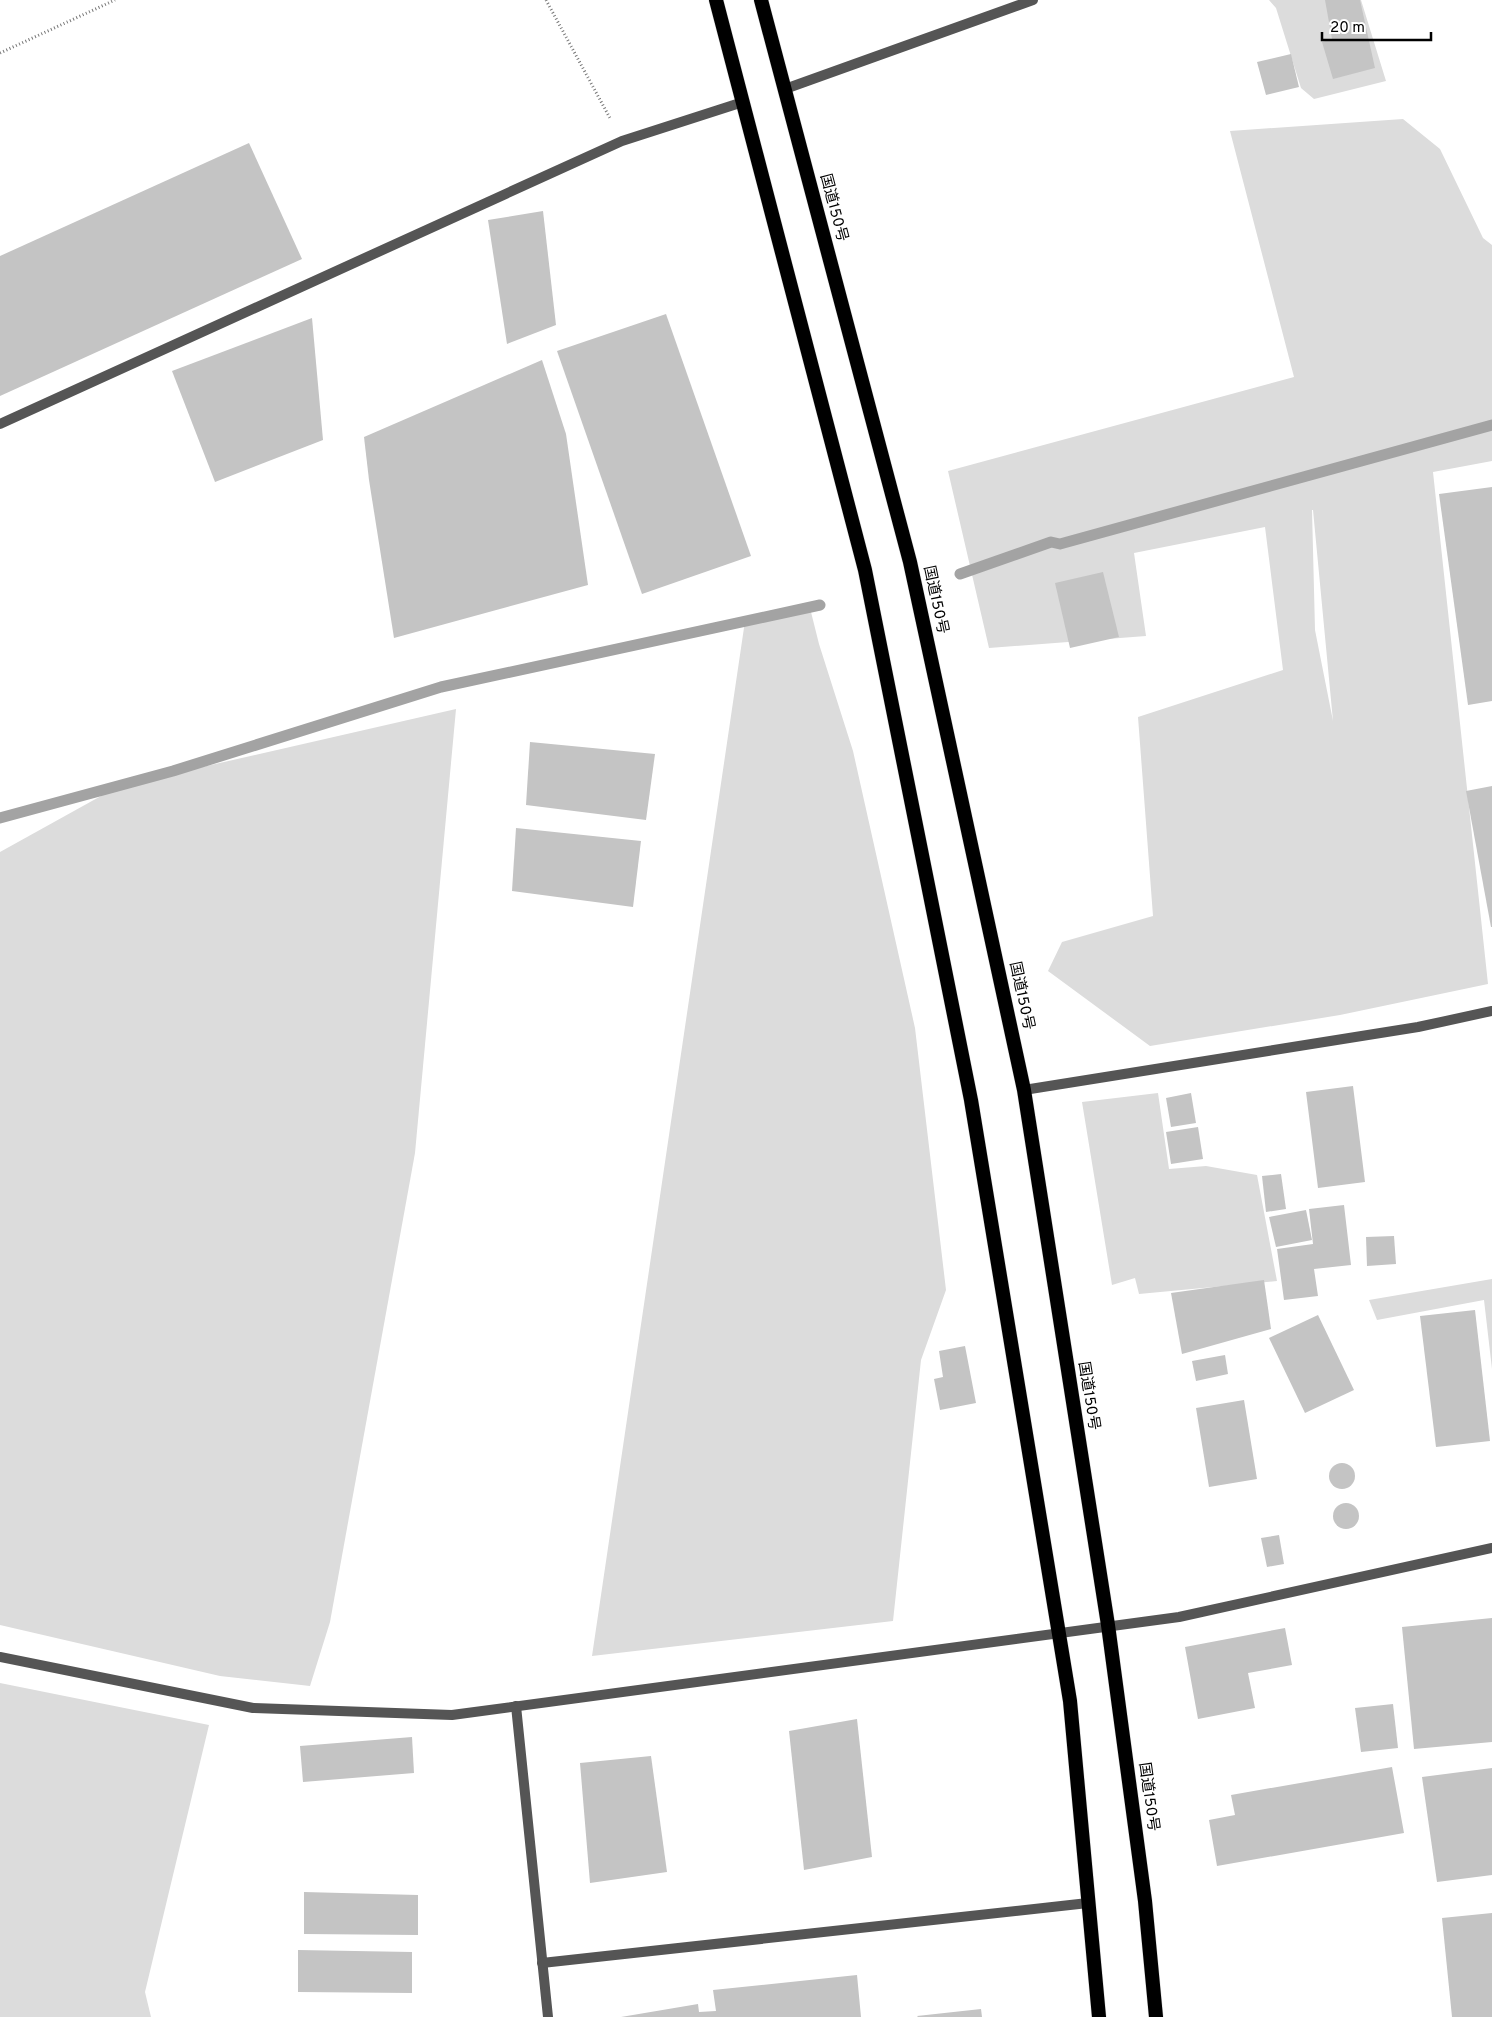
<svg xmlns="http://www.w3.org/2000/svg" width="1492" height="2017" font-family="Overpass,'Noto Sans JP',sans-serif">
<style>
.green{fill:#dcdcdc;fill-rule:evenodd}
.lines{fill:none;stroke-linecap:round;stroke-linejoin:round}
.stream{stroke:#a3a3a3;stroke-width:11}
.building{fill:#c4c4c4}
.trunk-casing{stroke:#dbdbdb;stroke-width:15}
.path{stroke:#777;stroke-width:3;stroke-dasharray:1 2.5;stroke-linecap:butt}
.service{stroke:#555;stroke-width:10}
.minor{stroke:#555;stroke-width:10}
.tertiary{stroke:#555;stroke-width:10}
.trunk{stroke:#000;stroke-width:14}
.labels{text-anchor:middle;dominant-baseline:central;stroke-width:5;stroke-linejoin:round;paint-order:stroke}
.street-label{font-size:15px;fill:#000;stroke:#fff}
</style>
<rect width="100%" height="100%" fill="#fff"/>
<g class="green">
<path d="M1269,0H1361L1386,81L1314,99L1301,88L1276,8Z"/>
<path d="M1403,119L1440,149L1483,238L1492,245V461L1433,472L1488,984L1340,1015L1150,1046L1048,971L1062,942L1153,916L1138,717L1283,670L1265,527L1134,553L1146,636L989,648L948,471L1294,377L1230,131ZM1312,510H1313L1333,721L1315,630Z"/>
<path d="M810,608L819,644L853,751L915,1028L946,1290L921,1360L893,1621L592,1656L745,621Z"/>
<path d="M456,709L415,1153L330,1622L310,1686L220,1676L0,1625V852L119,786Z"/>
<path d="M1158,1093L1169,1169L1206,1166L1257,1175L1277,1281L1139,1294L1135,1278L1112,1285L1082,1102Z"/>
<path d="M1492,1279V1369L1484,1300L1377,1320L1369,1300Z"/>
<path d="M0,1683L209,1725L145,1992L151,2017H0Z"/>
</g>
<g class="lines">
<g class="stream">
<path d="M960,574L1051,542L1060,544L1492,425"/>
<path d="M0,818L173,771L441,687L820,605"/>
</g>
</g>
<g class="building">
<path d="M1325,0H1360L1375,68L1333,79L1322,42L1332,39Z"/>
<path d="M1291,54L1299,87L1266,95L1257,62Z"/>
<path d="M249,143L302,259L0,396V256Z"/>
<path d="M543,211L556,325L507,344L488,220Z"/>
<path d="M666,314L751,556L642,594L557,351Z"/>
<path d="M312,318L323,440L215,482L172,371Z"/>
<path d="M542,360L566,434L588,585L394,638L369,480L364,437Z"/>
<path d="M1492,487V701L1468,705L1439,494Z"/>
<path d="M1103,572L1119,637L1070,648L1055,583Z"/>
<path d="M530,742L655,754L646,820L526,805Z"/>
<path d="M1492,786V927H1491L1466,791Z"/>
<path d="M516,828L641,841L633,907L512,891Z"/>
<path d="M1353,1086L1365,1182L1318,1188L1306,1092Z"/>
<path d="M1191,1093L1196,1123L1171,1127L1166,1098Z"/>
<path d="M1198,1127L1203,1159L1171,1164L1166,1132Z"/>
<path d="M1281,1174L1286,1209L1266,1212L1262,1176Z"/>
<path d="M1344,1205L1351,1265L1314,1269L1318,1296L1284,1300L1277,1249L1313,1244L1309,1209Z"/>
<path d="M1306,1210L1312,1240L1276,1247L1269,1217Z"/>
<path d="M1394,1236L1396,1264L1367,1266L1366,1237Z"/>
<path d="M1264,1280L1271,1329L1182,1354L1171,1293Z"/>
<path d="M1475,1310L1490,1441L1436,1447L1420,1316Z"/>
<path d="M1318,1315L1354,1390L1305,1413L1269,1338Z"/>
<path d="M965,1346L976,1403L940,1410L934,1379L943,1377L939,1351Z"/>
<path d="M1225,1355L1228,1374L1196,1381L1192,1361Z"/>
<path d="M1244,1400L1257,1479L1209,1487L1196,1408Z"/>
<circle cx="1342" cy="1476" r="13"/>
<circle cx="1346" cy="1516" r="13"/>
<path d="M1279,1535L1284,1564L1267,1567L1261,1538Z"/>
<path d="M1492,1618V1742L1414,1749L1402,1627Z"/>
<path d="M1285,1628L1292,1665L1248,1673L1255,1708L1198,1719L1185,1647Z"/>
<path d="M1393,1704L1398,1748L1361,1752L1355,1708Z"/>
<path d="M857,1719L872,1857L804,1870L789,1731Z"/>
<path d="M412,1737L414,1773L303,1782L300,1746Z"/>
<path d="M651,1756L667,1872L590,1883L580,1763Z"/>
<path d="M1392,1767L1404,1833L1217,1866L1209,1820L1235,1815L1231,1795Z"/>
<path d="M1492,1768V1875L1437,1882L1422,1777Z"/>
<path d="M304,1892L418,1895V1935L304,1934Z"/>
<path d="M1492,1913V2017H1452L1442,1918Z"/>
<path d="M298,1950L412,1952V1993L298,1992Z"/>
<path d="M857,1975L861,2017H621L698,2004L699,2012L716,2011L713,1990Z"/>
<path d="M981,2009L982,2017H918L917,2016Z"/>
</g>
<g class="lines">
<defs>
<g id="trunk">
<path d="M716,0L865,570L971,1100L1070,1701L1099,2017"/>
<path d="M761,0L910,562L1024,1090L1108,1625L1145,1901L1156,2017"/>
</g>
</defs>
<use href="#trunk" class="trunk-casing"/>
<g class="path">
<path d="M546,0L611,120"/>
<path d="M0,53L115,0"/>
</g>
<g class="service">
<path d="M516,1706L548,2017"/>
<path d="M542,1963L1088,1903"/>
</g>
<g class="minor">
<path d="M785,89L1033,0"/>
<path d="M0,424L622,141L743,102"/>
<path d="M1024,1090L1418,1027L1492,1011"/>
</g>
<path class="tertiary" d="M0,1657L253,1708L452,1715L1179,1617L1492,1548"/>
<use href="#trunk" class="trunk"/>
</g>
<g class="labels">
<g class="street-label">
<text transform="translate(833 208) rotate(75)">国道150号</text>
<text transform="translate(935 600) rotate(78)">国道150号</text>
<text transform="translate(1021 996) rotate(78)">国道150号</text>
<text transform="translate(1088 1396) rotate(81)">国道150号</text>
<text transform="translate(1148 1797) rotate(82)">国道150号</text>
</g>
</g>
<path d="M1322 32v8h109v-8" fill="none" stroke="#000000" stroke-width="2.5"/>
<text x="1330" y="32" font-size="15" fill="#000000" stroke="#ffffff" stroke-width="4" paint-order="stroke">20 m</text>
</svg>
